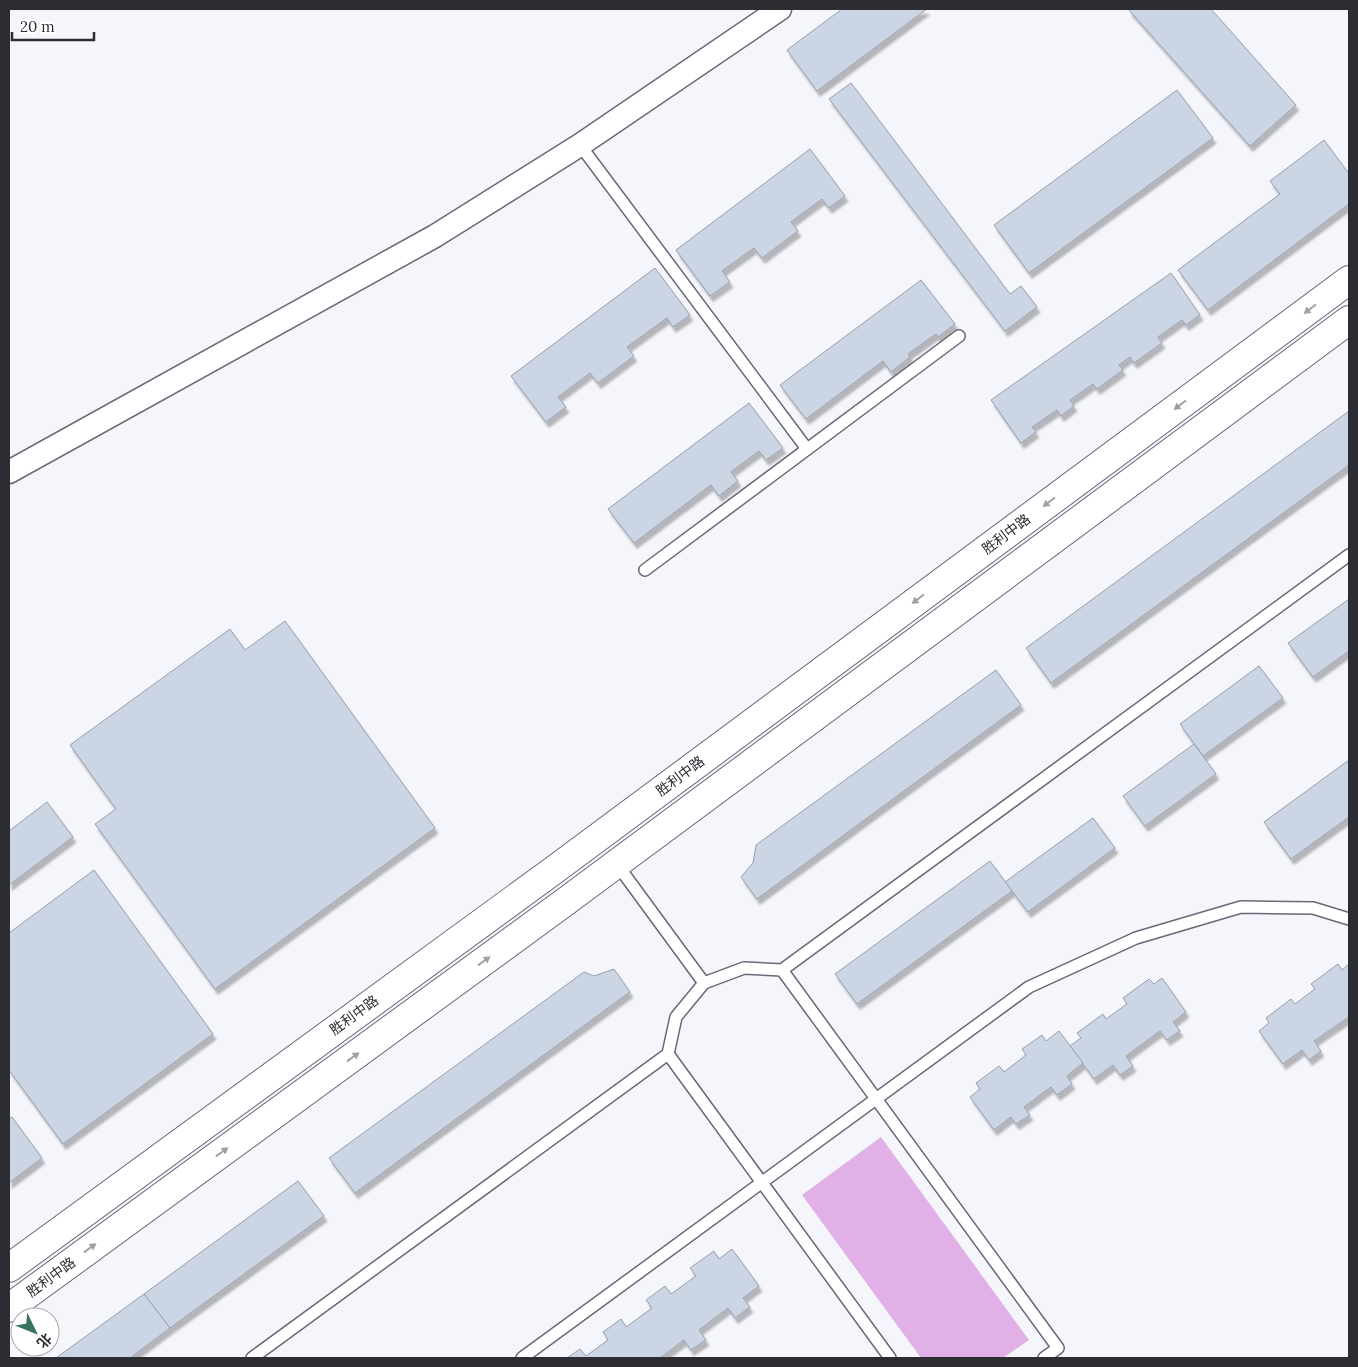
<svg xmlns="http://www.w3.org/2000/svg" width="1358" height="1367" font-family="Lora,'Noto Sans SC',serif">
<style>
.green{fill:#e1b0e6}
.building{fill:#cbd5e3;stroke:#969fac;filter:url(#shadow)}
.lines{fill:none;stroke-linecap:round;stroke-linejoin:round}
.lane-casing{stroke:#676977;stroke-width:14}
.street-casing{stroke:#676977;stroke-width:25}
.secondary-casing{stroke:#676977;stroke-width:30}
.lane{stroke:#fff;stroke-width:11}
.street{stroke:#fff;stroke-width:22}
.secondary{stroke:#fff;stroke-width:28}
.oneway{fill:#a0a0a3}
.labels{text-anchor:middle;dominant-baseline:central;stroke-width:4;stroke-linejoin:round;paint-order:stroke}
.street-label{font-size:14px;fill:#2c2d33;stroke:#fff}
</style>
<defs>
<filter id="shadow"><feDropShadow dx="3" dy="5.5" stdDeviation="1" flood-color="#0004"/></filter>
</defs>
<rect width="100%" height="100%" fill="#f5f6fc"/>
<path class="green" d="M881,1137L1029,1340L1003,1358H921L802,1195Z"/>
<g class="building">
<path d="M842,9H927L817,91L787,50Z"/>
<path d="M1128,9H1211L1296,105L1250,146Z"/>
<path d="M851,83L1010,294L1021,286L1037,307L1005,331L829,99Z"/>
<path d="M1177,90L1213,138L1029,273L994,225Z"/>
<path d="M1324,140L1349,174V204L1208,310L1178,270L1280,194L1270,181Z"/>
<path d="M810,149L845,196L829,208L822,199L791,222L798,231L762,258L754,248L722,271L730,282L710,296L676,250Z"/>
<path d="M655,268L690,315L673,327L667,318L627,347L634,356L598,383L590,373L558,397L566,407L546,422L511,376Z"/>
<path d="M1171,273L1200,315L1186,325L1182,320L1158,337L1162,343L1134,363L1130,357L1119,365L1123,370L1097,389L1093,384L1070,400L1074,406L1061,416L1057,410L1032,427L1036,432L1021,443L991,400Z"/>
<path d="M921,280L955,324L938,337L936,334L908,354L910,357L891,372L883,361L806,419L780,385Z"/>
<path d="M749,403L783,448L766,460L759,451L731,472L738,481L719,496L711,485L634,543L608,509Z"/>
<path d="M1349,411V465L1051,683L1026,648Z"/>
<path d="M1349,599V651L1313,677L1288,643Z"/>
<path d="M285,621L435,828L215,989L95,824L116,809L70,745L230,629L245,650Z"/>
<path d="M1259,666L1283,698L1203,756L1180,724Z"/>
<path d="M996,670L1021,705L757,899L741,877L753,863L756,845Z"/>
<path d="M1194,744L1216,774L1145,826L1123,796Z"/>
<path d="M1349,760V817L1291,859L1264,822Z"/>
<path d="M47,802L73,837L9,885V831Z"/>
<path d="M1093,818L1115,848L1028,912L1005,882Z"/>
<path d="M990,861L1012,891L857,1004L835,974Z"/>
<path d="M94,870L213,1034L63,1144L9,1070V933Z"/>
<path d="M1338,964L1342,970L1349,964V1017L1314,1041L1321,1051L1309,1060L1302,1050L1283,1064L1259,1031L1269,1023L1266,1018L1291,999L1295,1004L1315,989L1311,984Z"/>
<path d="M614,969L630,992L355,1193L329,1158L584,972L594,976Z"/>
<path d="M1162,978L1186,1012L1173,1022L1180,1031L1167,1040L1160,1031L1126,1056L1133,1066L1120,1075L1113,1065L1094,1079L1070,1046L1081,1038L1077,1033L1103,1014L1106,1019L1127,1004L1123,998L1149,979L1154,984Z"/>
<path d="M1059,1031L1083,1063L1067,1076L1072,1084L1057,1095L1051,1087L1024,1107L1030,1115L1016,1124L1011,1117L994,1130L970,1097L980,1089L976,1083L999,1066L1004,1072L1026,1055L1022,1049L1042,1035L1046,1041Z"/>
<path d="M12,1117L42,1158L9,1183V1119Z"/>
<path d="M298,1181L324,1216L170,1328L144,1294Z"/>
<path d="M732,1249L759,1286L743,1298L750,1307L735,1318L728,1308L699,1330L706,1340L691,1350L684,1340L660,1358H567L580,1349L586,1356L608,1340L603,1332L621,1319L626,1327L652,1308L646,1300L665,1286L671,1294L696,1276L690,1268L714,1251L719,1259Z"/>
<path d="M144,1294L170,1328L130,1358H56Z"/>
</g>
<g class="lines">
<defs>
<g id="lane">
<path d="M580,145L807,449"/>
<path d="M645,570L959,336"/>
<path d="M616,863L704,983"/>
<path d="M782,970L1058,1348L1044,1358"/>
<path d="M668,1054L890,1358"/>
<path d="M252,1358L668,1054L676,1017L704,983L744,968L782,970L1349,555"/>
<path d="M522,1358L1029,987L1136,938L1241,907L1313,908L1349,919"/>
</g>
<path id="street" d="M9,472L435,236L580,145L780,9"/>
<g id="secondary">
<path d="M9,1268L550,873L1349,280"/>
<path d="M9,1308L569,899L1349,320"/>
</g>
</defs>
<use href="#lane" class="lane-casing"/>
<use href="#street" class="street-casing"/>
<use href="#secondary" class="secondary-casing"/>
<use href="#lane" class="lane"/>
<use href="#street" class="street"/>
<use href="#secondary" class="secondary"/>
</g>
<defs><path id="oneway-solid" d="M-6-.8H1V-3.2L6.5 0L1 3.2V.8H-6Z" transform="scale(1.25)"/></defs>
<g class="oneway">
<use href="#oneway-solid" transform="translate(1310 309) rotate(143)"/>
<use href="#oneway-solid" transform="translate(1180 405) rotate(143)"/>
<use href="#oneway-solid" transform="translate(1049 502) rotate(143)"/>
<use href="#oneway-solid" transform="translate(918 599) rotate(143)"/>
<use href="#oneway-solid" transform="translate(484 961) rotate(-36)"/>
<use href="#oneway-solid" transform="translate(353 1057) rotate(-36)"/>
<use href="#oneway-solid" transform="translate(222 1152) rotate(-36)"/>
<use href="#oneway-solid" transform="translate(90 1248) rotate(-36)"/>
</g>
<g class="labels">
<g class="street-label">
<text transform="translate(1006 534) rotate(-37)">胜利中路</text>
<text transform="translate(680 776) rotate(-37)">胜利中路</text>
<text transform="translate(354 1015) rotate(-36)">胜利中路</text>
<text transform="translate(51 1277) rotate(-36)">胜利中路</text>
</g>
</g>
<rect width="1358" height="1367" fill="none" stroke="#2c2d33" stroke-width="20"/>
<g transform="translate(35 1332) rotate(133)"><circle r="24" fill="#ffffff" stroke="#ababad"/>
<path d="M0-4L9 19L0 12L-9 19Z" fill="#37735e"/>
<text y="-8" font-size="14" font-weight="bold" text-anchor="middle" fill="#2c2d33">北</text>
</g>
<path d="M12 32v8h82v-8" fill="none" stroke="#2c2d33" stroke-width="2.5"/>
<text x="20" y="32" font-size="15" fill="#2c2d33" stroke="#ffffff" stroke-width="4" paint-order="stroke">20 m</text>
</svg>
